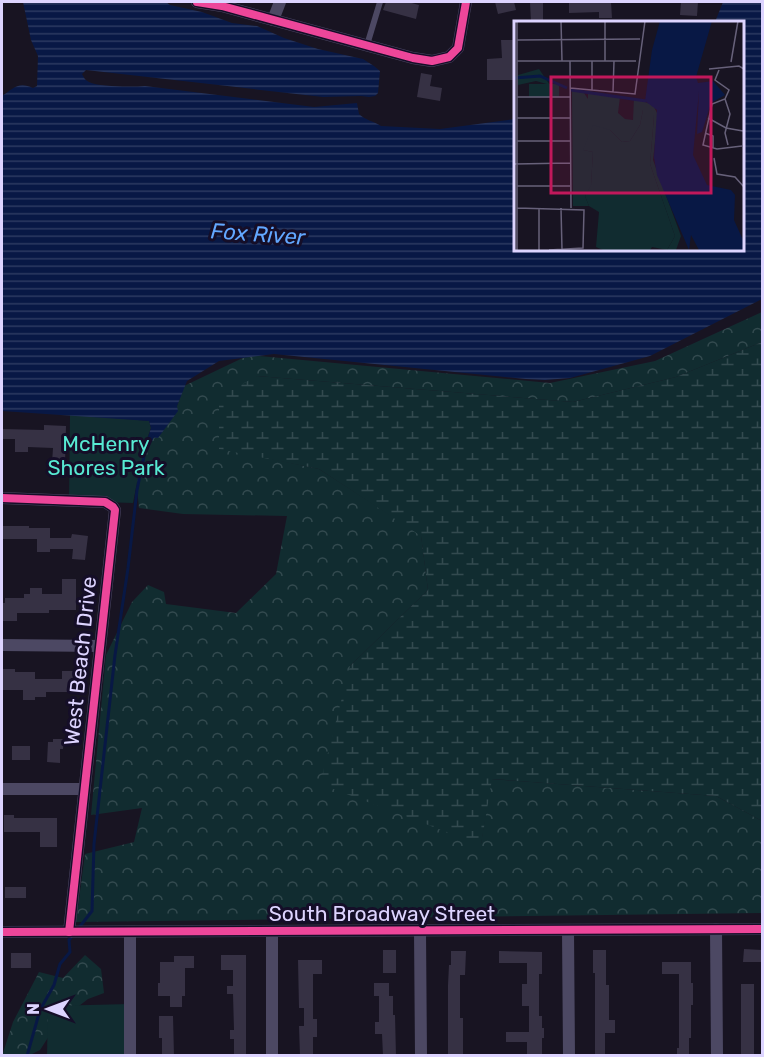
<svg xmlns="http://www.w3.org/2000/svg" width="764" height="1057" font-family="Rubik,sans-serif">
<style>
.forest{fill:url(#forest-crowns)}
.wetland{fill:url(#wetland-marsh)}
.green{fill:#112c30}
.water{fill:url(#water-rules)}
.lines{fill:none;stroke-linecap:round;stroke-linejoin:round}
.stream{stroke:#081845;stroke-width:3}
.building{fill:#363144}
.lane{stroke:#4c4863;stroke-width:6}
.street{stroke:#4c4863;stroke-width:12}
.cycleway-casing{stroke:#150e28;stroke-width:11}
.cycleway{stroke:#ed469a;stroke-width:8}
.labels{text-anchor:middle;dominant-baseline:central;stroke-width:6;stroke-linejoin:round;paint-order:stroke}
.park-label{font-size:21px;fill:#57e9d2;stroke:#150e28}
.street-label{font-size:21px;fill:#ddd4ff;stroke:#150e28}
.water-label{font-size:22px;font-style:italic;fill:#62a7ff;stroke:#150e28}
.inset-river{fill:none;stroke:#081845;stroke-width:3}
.inset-road{fill:none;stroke:#67617a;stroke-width:1.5}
.view{fill:#c2185b;fill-opacity:0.15;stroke:#c2185b;stroke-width:3}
.inset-edge{fill:none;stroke:#ddd4ff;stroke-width:3}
</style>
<defs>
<pattern id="forest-crowns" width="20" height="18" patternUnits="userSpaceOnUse" patternTransform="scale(1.5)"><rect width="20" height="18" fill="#112c30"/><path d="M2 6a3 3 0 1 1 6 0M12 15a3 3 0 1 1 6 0" fill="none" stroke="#334a4f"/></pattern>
<pattern id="wetland-marsh" width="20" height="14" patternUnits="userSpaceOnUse" patternTransform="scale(1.5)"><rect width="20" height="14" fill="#112c30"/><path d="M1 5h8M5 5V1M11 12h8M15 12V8" fill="none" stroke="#334a4f"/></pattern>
<pattern id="water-rules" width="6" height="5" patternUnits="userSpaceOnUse" patternTransform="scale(1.5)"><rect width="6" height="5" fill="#081845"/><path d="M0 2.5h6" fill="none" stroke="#2c3961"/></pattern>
</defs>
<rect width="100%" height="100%" fill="#181422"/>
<g class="forest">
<path d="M762,312V342L676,377L573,402L257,376L219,448L319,469L421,535L428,590L350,666L481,844L491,779L716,796L762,821V913L76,922L85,854L134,842L142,808L91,815L106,655L132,602L148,585L164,592L166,604L236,613L276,574L287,516L183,514L139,508L135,468L144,438L158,437L177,406L184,386L249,355L550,383L655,361Z"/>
<path d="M85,955L101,969L104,993L88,999L58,1022L40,1050L30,1055L2,1056L13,1022L39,972L63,978Z"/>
</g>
<path class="wetland" d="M762,342V821L716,796L492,779L481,845L320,784L350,666L428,590L421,536L319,469L219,449V397L257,376L573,402L676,377Z"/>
<g class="green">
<path d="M70,414L149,421L151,428L144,447L133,503L69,501Z"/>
<path d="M130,1004V1055L47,1056L48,1006Z"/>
</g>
<path class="water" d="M23,2H166L170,5L202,12L232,23L257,26L284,38L318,49L363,59L374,66L380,71L378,93L375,96L369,97L361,96L323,97L86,70L82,74C85,79 84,79 89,82C99,87 132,87 145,86L314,107L357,103L359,114C365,120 373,121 381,126L440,129L515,119V249H742V22H715L723,2H762V299L650,356L570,378L545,380L526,379L274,354L219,361L187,381L177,406L178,411L158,438L148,437L151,428L149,421L2,411V96C13,89 18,81 33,88L37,86L38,56L31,40Z"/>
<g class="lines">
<g class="stream">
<path d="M78,929L92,911L94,844L115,655L128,568L137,490L145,451L153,436"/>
<path d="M27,1056L40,1010L54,985L60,964L70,952L69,940L72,936"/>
</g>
</g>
<g class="building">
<path d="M386,2H408L419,5L416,19L383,10Z"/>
<path d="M495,2H514L516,10L498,14Z"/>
<path d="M530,2H543V22H531Z"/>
<path d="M569,2H611L612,18H599V12L569,13Z"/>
<path d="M681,2H698L697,16L680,15Z"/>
<path d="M501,40H515V80H487V59L502,58Z"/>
<path d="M421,73L432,75L430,86L442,88L440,101L417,97Z"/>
<path d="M44,425L66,426L65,463H52L53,448L28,447V452H15V439H2V429L44,430Z"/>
<path d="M3,526H29V528H50V538H71L72,534L88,536L85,560L72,559L73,549H50V552H37V539H3Z"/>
<path d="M62,579H76V610H49V613H17V621H2V603H5V598H24V594H30V588H42V594H62Z"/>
<path d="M2,669H15V672H35V679H62V671H73V692H46V697H35V700H23V690H2Z"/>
<path d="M53,739H64L63,749H60V763L47,762L48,742H53Z"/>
<rect x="12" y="746" width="18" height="14"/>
<path d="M4,815H14V818H57V847H40V832H4Z"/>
<rect x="5" y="887" width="21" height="11"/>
<path d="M744,949L762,950V962H743Z"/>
<rect x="383" y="950" width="13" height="23"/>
<path d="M593,950H606V985H609V1020H615V1033H605V1056H595V973H593Z"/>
<path d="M451,951H466L465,975H460V1018H463V1056H448V985L449,965H451Z"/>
<path d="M499,951L542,952V974H539V1016H542V1028H544V1038H542V1056H527V1042H506V1032H529V1006H522V984H527V963H499Z"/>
<rect x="11" y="953" width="20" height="15"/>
<path d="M221,955H246V1056H234V1039H230V1030H234L233,994H227V986H233V970H221Z"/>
<path d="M174,956H194V968H185V996H182V1007H170V996H158V983H160V962H174Z"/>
<path d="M298,960H322V974H313V1019H317V1037H313V1056H300L299,1026H304V1008H299Z"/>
<path d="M662,962H691V983H693V1005H691V1038H689V1056H677V1048H679V974H662Z"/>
<path d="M374,983H389V996H393V1015H395L396,1056H383L382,1034H375V1022H379V996H374Z"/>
<rect x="741" y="984" width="13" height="72"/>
<path d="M159,1016H173L174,1056H162V1038H159Z"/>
</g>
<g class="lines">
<path class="lane" d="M367,45L380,2"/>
<g class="street">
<path d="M197,2L222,6L413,58L432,61L449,57L458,48L466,2"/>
<path d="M273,20L280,2"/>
<path d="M2,498L105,502L113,507L115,510L69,932"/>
<path d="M2,645L100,646"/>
<path d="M2,789H84"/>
<path d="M716,929L717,1056"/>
<path d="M568,930L569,1056"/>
<path d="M420,931L421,1056"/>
<path d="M2,932L762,929"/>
<path d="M130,932V1056"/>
<path d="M272,1056V931"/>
</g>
<defs>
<g id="cycleway">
<path d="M197,2L222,6L413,58L432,61L449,57L458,48L466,2"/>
<path d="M2,498L105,502L113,507L115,510L69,932"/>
<path d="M2,932L762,929"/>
</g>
</defs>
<use href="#cycleway" class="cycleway-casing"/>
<use href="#cycleway" class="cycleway"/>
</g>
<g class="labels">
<g class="park-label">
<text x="106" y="443">McHenry<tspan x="106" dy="24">Shores Park</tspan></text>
</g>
<g class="street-label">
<text transform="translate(80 661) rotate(-84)">West Beach Drive</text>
<text x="382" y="913">South Broadway Street</text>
</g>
<g class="water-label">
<text transform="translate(258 234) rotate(4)">Fox River</text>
</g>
</g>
<g transform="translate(514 21)">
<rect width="230" height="230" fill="#181422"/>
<path d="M25,48L36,64L22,60L4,64V54ZM58,68L68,69L74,78V70L106,76L104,92L111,98L119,99L120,77L139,84L144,94L139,139L167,215L162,229H153L161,215L136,143L140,95L129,89L126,104L116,120L108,121L96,109L70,129L79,131L77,165L71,175L75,185H59Z" fill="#112c30"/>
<path d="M129,89H137L140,95L136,143L161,215L153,229L138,226L136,229H89L82,226L85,191L75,185L71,175L77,164L79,131L69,129L79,104L96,109L108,121L116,120L126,104Z" fill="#112c30"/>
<path d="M15,63H45V76H15Z" fill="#112c30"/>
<path d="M146,0H198L182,56L184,62L199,60L211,74L197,82L188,111L183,113L185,70L179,134L193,164L217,169L221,174L220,199L229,219V229H185L177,214L175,229L143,154L140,136L143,89L131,80L138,29Z" fill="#081845"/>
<path class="inset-river" d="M0,57L26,55L53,67M57,69L132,80"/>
<path class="inset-road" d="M3,0V229M47,0L48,40M91,0V40M3,19L126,18M3,40H122M56,40L57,187M78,40V69M217,41L224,0M195,48L225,45L230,48M205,49L201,59L215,69L211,78L198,83L189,124L203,128L228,125M56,67L121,73L131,0M99,71L100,40M3,76H56M211,78L216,93L211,112L214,124M3,97H56M194,97L212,107L229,110M191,112L199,115V127M3,120H56M200,137L203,153L221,156L230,166M1,143L56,142M3,165H56M3,187L70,189L69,227L35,229M47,187L48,229M25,229V188"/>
<path class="view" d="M37,56H197V172H37Z"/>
<rect width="230" height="230" class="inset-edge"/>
</g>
<rect width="764" height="1057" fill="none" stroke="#ddd4ff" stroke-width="6"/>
<g transform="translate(48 1009) rotate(270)" stroke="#150e28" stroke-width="4.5" paint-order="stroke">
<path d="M0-4.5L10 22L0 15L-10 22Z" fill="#ddd4ff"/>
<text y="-9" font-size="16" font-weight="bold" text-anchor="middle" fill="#ddd4ff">N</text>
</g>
</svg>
